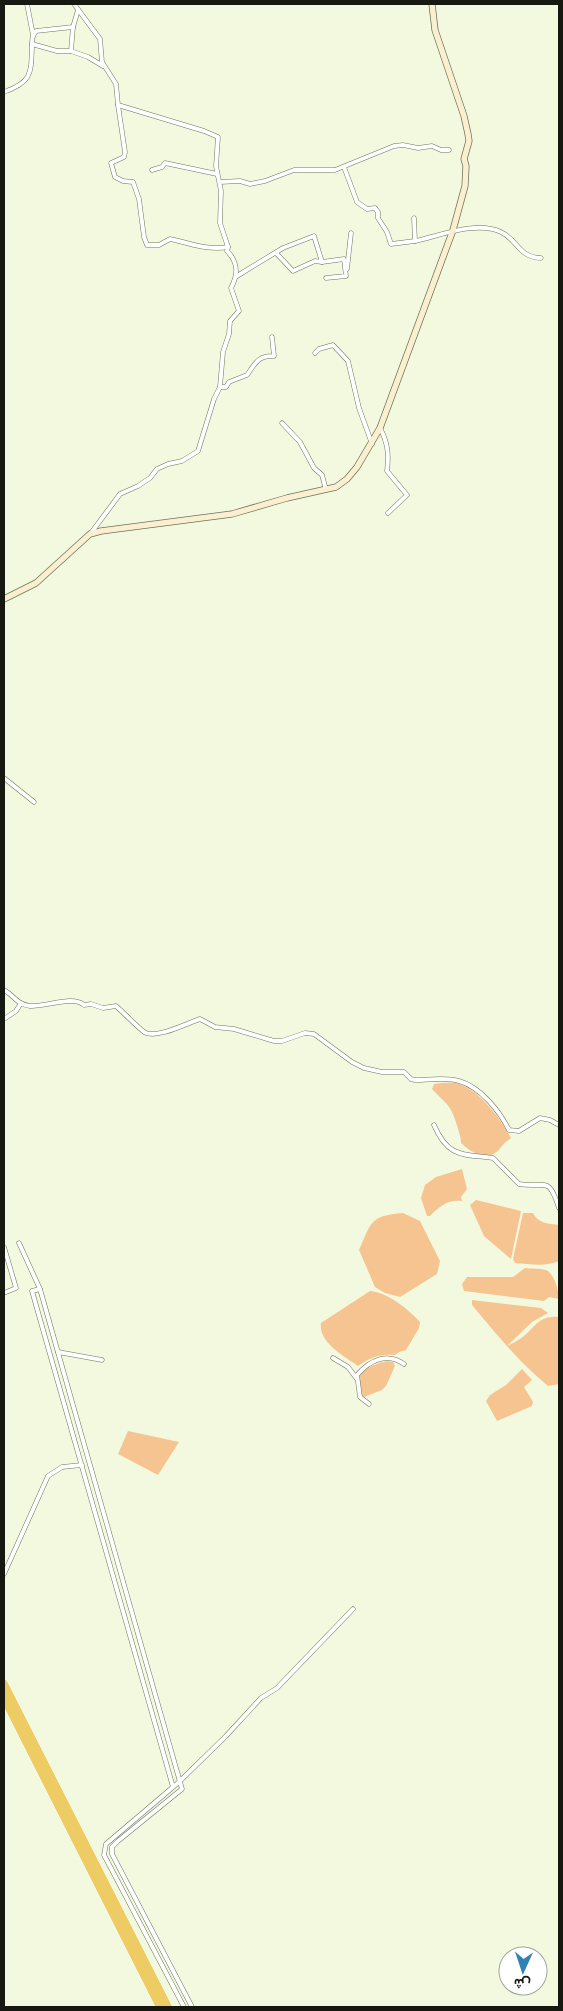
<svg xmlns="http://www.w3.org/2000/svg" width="563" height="2011" font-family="'PT Sans',Vazirmatn,sans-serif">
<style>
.green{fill:#f6c490}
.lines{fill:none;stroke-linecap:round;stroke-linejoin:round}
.street-casing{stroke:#6e735c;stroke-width:5}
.secondary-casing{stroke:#6e735c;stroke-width:7}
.highway-casing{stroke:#fff;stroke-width:9}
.street{stroke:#fff;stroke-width:4}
.secondary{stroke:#faf0d0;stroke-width:5.5}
.highway{stroke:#edcc63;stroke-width:8}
</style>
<rect width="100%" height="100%" fill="#f3f9df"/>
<g class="green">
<path d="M441,1083C446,1083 451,1082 456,1083C478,1088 501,1119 511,1138C508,1141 505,1142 502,1146C490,1163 474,1155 461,1143C461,1136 459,1134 458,1128C450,1103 449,1107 432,1089L434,1084Z"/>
<path d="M462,1169L467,1189L461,1197L462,1201C447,1199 439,1207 430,1216H427L421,1198L425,1185L436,1177Z"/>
<path d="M476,1200L521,1211L511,1259L484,1236L470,1205Z"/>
<path d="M403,1213L420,1221L440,1261L437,1274L400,1297L385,1293L375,1287L359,1250C372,1222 369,1216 403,1213Z"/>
<path d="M523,1213H533C537,1223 550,1224 559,1225V1261C545,1267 530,1264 515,1263L513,1259Z"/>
<path d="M525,1268C531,1269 540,1268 546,1270C554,1273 559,1291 559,1299L549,1297L544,1301L464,1291L462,1284L467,1277H513Z"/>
<path d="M370,1291C389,1293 408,1309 420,1322L419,1328L406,1350L399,1352L395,1355C378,1354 372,1357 358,1366C344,1356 318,1342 321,1323Z"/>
<path d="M472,1300L541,1308L548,1313L532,1322L507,1346C510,1344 515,1343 518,1340C534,1331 537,1314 559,1317V1384L548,1386C519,1362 496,1334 472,1305Z"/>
<path d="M387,1361L393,1362L395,1366L386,1386L382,1390L364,1397L362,1396C361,1391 358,1384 359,1379C362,1368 378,1363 387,1361Z"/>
<path d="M522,1369L532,1380L524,1387L533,1402L532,1406L497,1421L486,1401L490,1395L506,1385Z"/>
<path d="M128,1431L179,1442L158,1475L118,1454Z"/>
</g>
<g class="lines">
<defs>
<g id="street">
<path d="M27,4L33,35"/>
<path d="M74,4L100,39L102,62L116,84L118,105L204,131L218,137L216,166L221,191L220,223L228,247L227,251C239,263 238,275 231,288L239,311L230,321L229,334L223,352L220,387L214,399L198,451L182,461L168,464L157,469L150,478L138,486L120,494L91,533"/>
<path d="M32,44L57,51H71L88,57L103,66"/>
<path d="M71,51L73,27L78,10"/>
<path d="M4,92C32,82 31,74 32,46C32,40 32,36 36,31L73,27"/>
<path d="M118,105L125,152L124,157L111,163L115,177L123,181L133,182L139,199L144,237L147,245H159L170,239C190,243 208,251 228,247"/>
<path d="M344,167L357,202L367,209L375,208L378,212V218L387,232L391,244L415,241"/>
<path d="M152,170L162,167L165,163L217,174"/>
<path d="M220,182L240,181L250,184L265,181L294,170H335L394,146L403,145L418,148L432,146L441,150H449"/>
<path d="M414,218L415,241C439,236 477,220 501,232C518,240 518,257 541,258"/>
<path d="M322,262L344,259L346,276L326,278"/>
<path d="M347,269L351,233"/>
<path d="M237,276L283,248L314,236L322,262L315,261L293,271L276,253"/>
<path d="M315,353L319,349L333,345L348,361L359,408L372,444"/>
<path d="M220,387H226L229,382L247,375C255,364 258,355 274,356L272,337"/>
<path d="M282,423L300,442L314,468L322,475L326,490"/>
<path d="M380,428C388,443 389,455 387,471L407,495L388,513"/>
<path d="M4,778L34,802"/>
<path d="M4,990C15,996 16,1004 30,1006C46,1007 73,995 84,1005L91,1004L103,1008L116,1006C122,1011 141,1031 146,1033C159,1038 187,1023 200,1019L215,1027L234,1029L274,1041H282L305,1033L314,1034L352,1062L364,1068L382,1072H404L411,1079L415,1080C430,1080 446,1077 459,1081C481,1087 500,1112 509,1130L519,1131L540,1118L550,1120L559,1125"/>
<path d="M4,1019L16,1011L21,1003"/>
<path d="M434,1125C448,1158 463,1154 493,1158L519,1184C546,1189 548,1174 559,1208"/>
<path d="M19,1243L40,1289L182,1789L118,1841L112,1847V1854L192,2007"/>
<path d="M4,1247L16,1288L4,1293"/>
<path d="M40,1289L32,1291L173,1787"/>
<path d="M58,1352L102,1360"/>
<path d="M333,1358L348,1367L357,1379"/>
<path d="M369,1404L360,1397L357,1375C370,1360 387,1352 404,1364"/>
<path d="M4,1574L48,1476L62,1467L82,1465"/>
<path d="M184,2007L104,1855L106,1844L179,1782L226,1736L261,1698L277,1688L353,1609"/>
</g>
<path id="secondary" d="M4,599L36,583L90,534L101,531L232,514L287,498L336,487L347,479L357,467L380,428L453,230L465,186L466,166L464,159L469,141L468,134L464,116L435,30L432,4"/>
<g id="highway">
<path d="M4,1684L168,2007"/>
<path d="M4,1698L160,2007"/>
</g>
</defs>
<use href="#street" class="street-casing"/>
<use href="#secondary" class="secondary-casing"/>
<use href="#highway" class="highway-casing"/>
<use href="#street" class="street"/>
<use href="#secondary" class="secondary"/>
<use href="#highway" class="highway"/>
</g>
<rect width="563" height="2011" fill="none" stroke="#171910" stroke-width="10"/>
<g transform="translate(523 1971) rotate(183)"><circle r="24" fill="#ffffff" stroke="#a2a39f"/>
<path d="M0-4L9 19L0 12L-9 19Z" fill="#3380b3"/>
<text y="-8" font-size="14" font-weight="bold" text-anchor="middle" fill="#171910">ش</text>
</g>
</svg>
